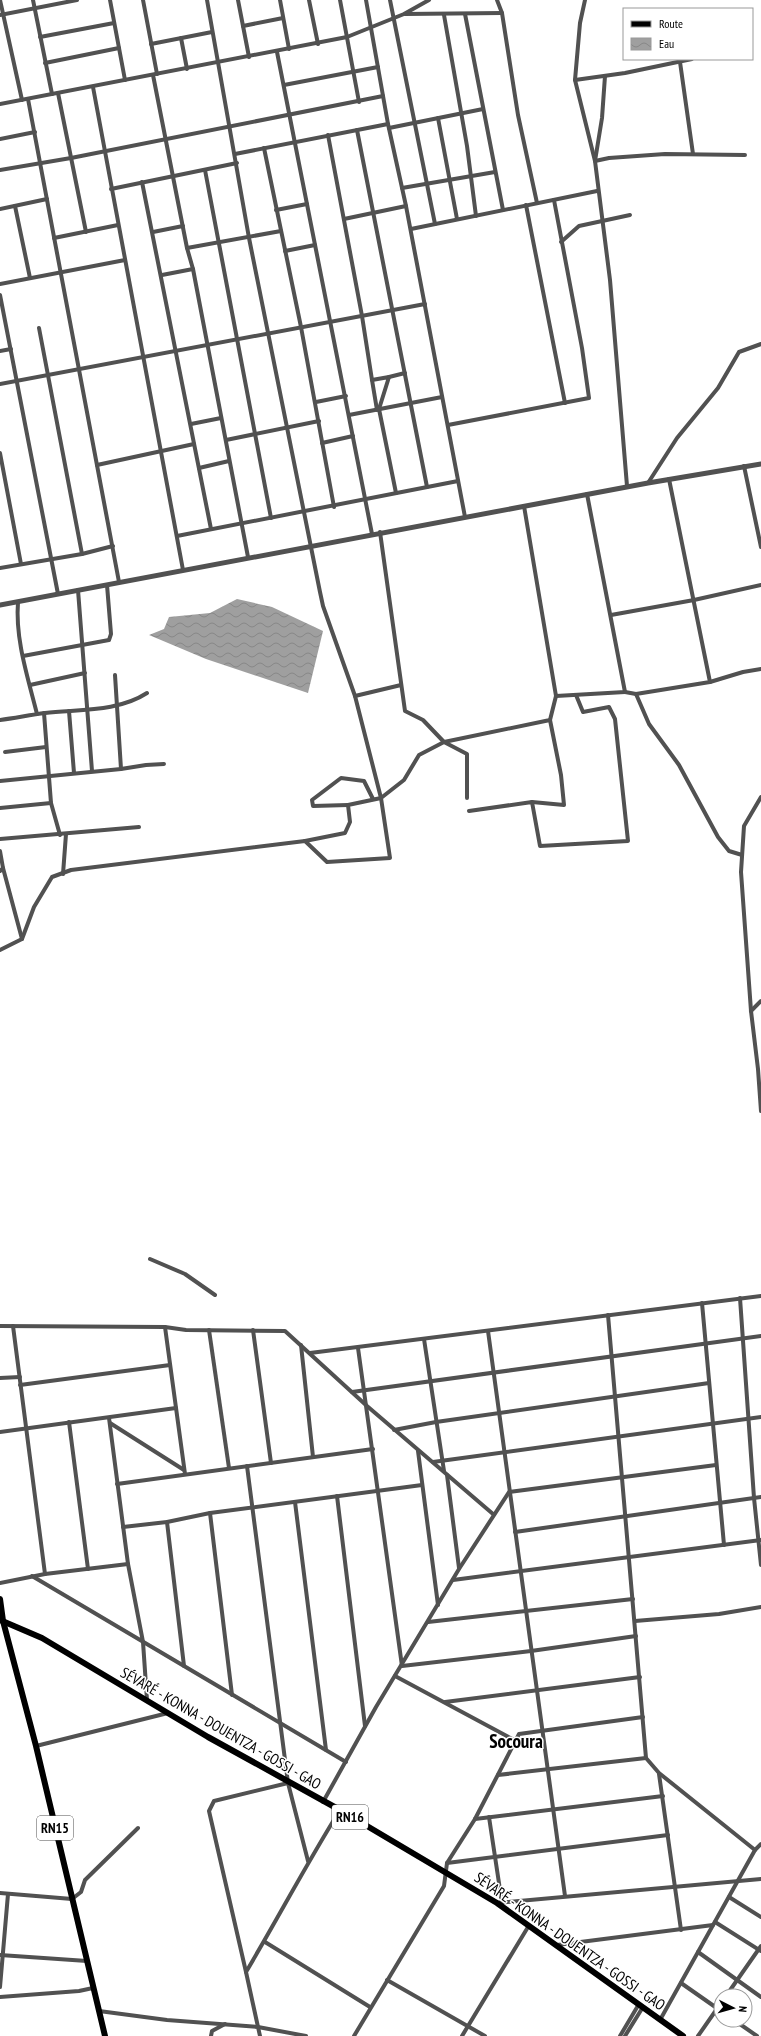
<svg xmlns="http://www.w3.org/2000/svg" width="761" height="2036" font-family="'PT Sans Narrow',sans-serif">
<style>
.water{fill:url(#water-waves)}
.lines{fill:none;stroke-linecap:round;stroke-linejoin:round}
.minor{stroke:#515151;stroke-width:4}
.tertiary{stroke:#515151;stroke-width:5}
.primary{stroke:#000;stroke-width:6}
.labels{text-anchor:middle;dominant-baseline:central;stroke-width:3;stroke-linejoin:round;paint-order:stroke}
.shield{fill:#fff;stroke:#4c4c4c;stroke-width:1}
.shield-label{font-size:14px;font-weight:bold;fill:#000}
.street-label{font-size:15px;fill:#000;stroke:#fff}
.district-label{font-size:19px;font-weight:bold;fill:#000;stroke:#fff}
</style>
<defs>
<pattern id="water-waves" width="16" height="10" patternUnits="userSpaceOnUse"><rect width="16" height="10" fill="#9f9f9f"/><path d="M0 5q4-4 8 0t8 0" fill="none" stroke="#878787"/></pattern>
</defs>
<rect width="100%" height="100%" fill="#fff"/>
<path class="water" d="M237,599L272,607L323,631L308,693L206,659L149,635L164,629L169,617L210,613Z"/>
<g class="lines">
<g class="minor">
<path d="M0,0L22,100"/>
<path d="M33,0L52,94"/>
<path d="M110,0L125,80"/>
<path d="M143,0L157,74"/>
<path d="M238,0L249,57"/>
<path d="M280,0L289,49"/>
<path d="M309,0L318,44"/>
<path d="M340,0L359,102"/>
<path d="M366,0L388,124L406,206L465,517"/>
<path d="M390,0L435,224"/>
<path d="M497,0L502,13L518,115L537,203"/>
<path d="M585,0L580,23L575,80L595,161L609,158L665,154L745,155"/>
<path d="M405,14L502,13"/>
<path d="M465,14L503,210"/>
<path d="M0,15L77,0"/>
<path d="M444,15L467,146L476,216"/>
<path d="M243,26L283,18"/>
<path d="M40,37L114,23"/>
<path d="M181,38L187,69"/>
<path d="M151,44L212,32"/>
<path d="M277,52L372,534"/>
<path d="M680,62L693,154"/>
<path d="M45,63L119,48"/>
<path d="M153,75L187,248L193,269L248,557"/>
<path d="M605,76L602,118L595,161L610,280L627,486"/>
<path d="M575,80L625,73L692,59"/>
<path d="M284,85L378,67"/>
<path d="M93,87L183,570"/>
<path d="M58,93L86,232"/>
<path d="M28,99L119,582"/>
<path d="M0,104L347,37L404,14L429,0"/>
<path d="M438,118L457,219"/>
<path d="M389,128L483,109"/>
<path d="M357,130L427,487"/>
<path d="M328,135L362,316L372,380L389,377L379,409L396,493"/>
<path d="M0,139L35,132"/>
<path d="M264,148L301,327L334,507"/>
<path d="M235,154L388,124"/>
<path d="M0,170L71,158L383,96"/>
<path d="M205,170L271,518"/>
<path d="M142,182L211,529"/>
<path d="M402,188L495,172"/>
<path d="M111,189L237,163"/>
<path d="M526,205L565,403"/>
<path d="M15,206L30,278"/>
<path d="M0,209L47,199"/>
<path d="M276,210L307,204"/>
<path d="M344,219L406,206"/>
<path d="M411,229L597,191"/>
<path d="M153,232L183,226"/>
<path d="M54,238L118,225"/>
<path d="M561,242L579,226L630,215"/>
<path d="M187,248L281,231"/>
<path d="M285,251L315,245"/>
<path d="M162,275L193,269"/>
<path d="M0,284L125,260"/>
<path d="M0,295L58,594"/>
<path d="M39,328L82,554"/>
<path d="M0,351L11,349"/>
<path d="M389,377L405,373"/>
<path d="M372,380L377,410"/>
<path d="M0,384L425,304"/>
<path d="M316,402L346,396"/>
<path d="M349,415L442,397"/>
<path d="M191,424L221,418"/>
<path d="M448,425L589,398L582,348L554,200"/>
<path d="M226,440L319,421"/>
<path d="M322,443L353,436"/>
<path d="M0,453L21,564"/>
<path d="M97,465L194,444"/>
<path d="M744,466L761,547"/>
<path d="M199,468L229,461"/>
<path d="M648,483L677,438L718,388L739,352L761,344"/>
<path d="M524,506L556,696L625,692L587,494"/>
<path d="M380,532L405,711L423,720L444,742L467,754V798"/>
<path d="M177,536L458,481"/>
<path d="M0,568L82,554L113,546"/>
<path d="M78,590L92,771"/>
<path d="M18,602C15,639 28,678 37,714"/>
<path d="M611,615L694,600L761,585"/>
<path d="M23,656L109,640L111,634L107,585"/>
<path d="M115,675L121,769"/>
<path d="M710,682L743,672L761,669"/>
<path d="M30,685L85,673"/>
<path d="M625,692L636,694L710,682L669,479"/>
<path d="M636,694L649,724L679,765L718,837L729,851L742,855"/>
<path d="M355,696L401,685"/>
<path d="M69,711L74,773"/>
<path d="M44,713L51,803L60,835"/>
<path d="M0,720C15,718 30,715 45,713C79,709 118,712 147,693"/>
<path d="M5,752L46,747"/>
<path d="M0,781L121,769L146,765L164,764"/>
<path d="M761,797L744,826L741,872L751,1011L758,1069L761,1111"/>
<path d="M532,802L564,805L561,775L550,720"/>
<path d="M348,805L313,806L312,800L341,778L364,781L373,799"/>
<path d="M0,808L51,803"/>
<path d="M469,811L532,802L540,846L628,841L615,719L609,707L583,712L576,695"/>
<path d="M0,839L139,827"/>
<path d="M305,841L345,833L350,822L348,805L381,798L404,780L419,755L444,742L550,720L556,696"/>
<path d="M0,851L3,868L0,871"/>
<path d="M3,868L22,939"/>
<path d="M63,874L66,834"/>
<path d="M0,950L22,939L34,907L52,877L71,870L305,841L327,862L390,858L381,798L355,696L323,606L320,592L249,238L207,0"/>
<path d="M751,1011L761,1001"/>
<path d="M150,1259L185,1274L215,1295"/>
<path d="M740,1298L754,1498L761,1565"/>
<path d="M702,1303L724,1545"/>
<path d="M608,1315L646,1758L659,1773L755,1850"/>
<path d="M0,1326L165,1327L186,1330L285,1331L367,1406L493,1514"/>
<path d="M13,1326L45,1574"/>
<path d="M165,1327L185,1474"/>
<path d="M209,1330L229,1468"/>
<path d="M253,1330L271,1463"/>
<path d="M488,1331L565,1896"/>
<path d="M424,1339L444,1471"/>
<path d="M301,1345L313,1457"/>
<path d="M358,1348L402,1666L531,1651L636,1636"/>
<path d="M310,1353L761,1296"/>
<path d="M0,1378L20,1377"/>
<path d="M20,1385L170,1365"/>
<path d="M352,1392L761,1336"/>
<path d="M109,1418L128,1564L143,1642L147,1700"/>
<path d="M69,1422L88,1569"/>
<path d="M110,1423L184,1470"/>
<path d="M394,1430L436,1422L709,1383"/>
<path d="M0,1432L176,1408"/>
<path d="M418,1451L438,1605"/>
<path d="M433,1462L761,1417"/>
<path d="M247,1466L288,1783L308,1861"/>
<path d="M447,1475L459,1568"/>
<path d="M117,1484L373,1449"/>
<path d="M337,1496L365,1726"/>
<path d="M295,1502L326,1750"/>
<path d="M210,1513L232,1695"/>
<path d="M167,1522L184,1666"/>
<path d="M123,1527L167,1522L210,1513L422,1485"/>
<path d="M515,1532L761,1497"/>
<path d="M32,1576L346,1762"/>
<path d="M453,1580L761,1540"/>
<path d="M0,1583L45,1574L128,1564"/>
<path d="M635,1621L719,1614L761,1607"/>
<path d="M428,1622L633,1599"/>
<path d="M395,1676L516,1741"/>
<path d="M445,1702L640,1677"/>
<path d="M36,1746L168,1713"/>
<path d="M659,1774L681,1930"/>
<path d="M498,1775L646,1758"/>
<path d="M323,1802L376,1707L459,1569L509,1492L716,1465"/>
<path d="M489,1817L502,1903"/>
<path d="M475,1819L663,1796"/>
<path d="M447,1863L668,1835"/>
<path d="M0,1893L72,1899L81,1892L85,1880L138,1828"/>
<path d="M729,1897L761,1917"/>
<path d="M497,1903L761,1879"/>
<path d="M715,1922L761,1951"/>
<path d="M265,1942L370,2007"/>
<path d="M557,1945L713,1925"/>
<path d="M698,1952L761,1997"/>
<path d="M0,1955L87,1961"/>
<path d="M246,1972L209,1811L214,1801L288,1783"/>
<path d="M387,1980L485,2036"/>
<path d="M681,1983L721,2011"/>
<path d="M0,1987L8,1894"/>
<path d="M726,1996L761,1946"/>
<path d="M0,1997L79,1991L93,1988"/>
<path d="M99,2011L167,2020L258,2027L260,2036"/>
<path d="M660,2020L755,1850L761,1844"/>
<path d="M734,2020L757,2036"/>
<path d="M211,2036L212,2031L225,2024"/>
<path d="M306,2036L258,2027L246,1972C278,1918 307,1863 340,1810"/>
<path d="M354,2036L444,1886L447,1863L475,1819L519,1734L643,1717"/>
<path d="M462,2036L528,1927"/>
<path d="M620,2036L639,2004"/>
<path d="M625,2036L643,2007"/>
<path d="M698,2036L721,2003"/>
</g>
<path class="tertiary" d="M0,605L648,483L761,464"/>
<g class="primary">
<path d="M0,1599L3,1621L36,1746L105,2036"/>
<path d="M0,1620L42,1638L208,1737L340,1810L497,1903L683,2036"/>
</g>
</g>
<g class="labels">
<g class="shield">
<rect x="332" y="1805" width="36" height="24" rx="3"/>
<rect x="37" y="1816" width="36" height="24" rx="3"/>
</g>
<g class="shield-label">
<text x="350" y="1817">RN16</text>
<text x="55" y="1828">RN15</text>
</g>
<g class="street-label">
<text transform="translate(221 1728) rotate(30)">SÉVARÉ - KONNA - DOUENTZA - GOSSI - GAO</text>
<text transform="translate(570 1941) rotate(35)">SÉVARÉ - KONNA - DOUENTZA - GOSSI - GAO</text>
</g>
<g class="district-label">
<text x="516" y="1741">Socoura</text>
</g>
</g>
<rect x="623" y="8" width="130" height="52" fill="#ffffff" stroke="#999999"/>
<rect x="631" y="21" width="20" height="6" fill="#000000" stroke="#999999"/>
<text x="659" y="28" font-size="12" fill="#000000">Route</text>
<rect x="631" y="38" width="20" height="12" fill="url(#water-waves)" stroke="#999999"/>
<text x="659" y="48" font-size="12" fill="#000000">Eau</text>
<g transform="translate(733 2008) rotate(96)"><circle r="19" fill="#ffffff" stroke="#999999"/>
<path d="M0-3L7 15L0 10L-7 15Z" fill="#000000"/>
<text y="-6" font-size="11" font-weight="bold" text-anchor="middle" fill="#000000">N</text>
</g>
</svg>
